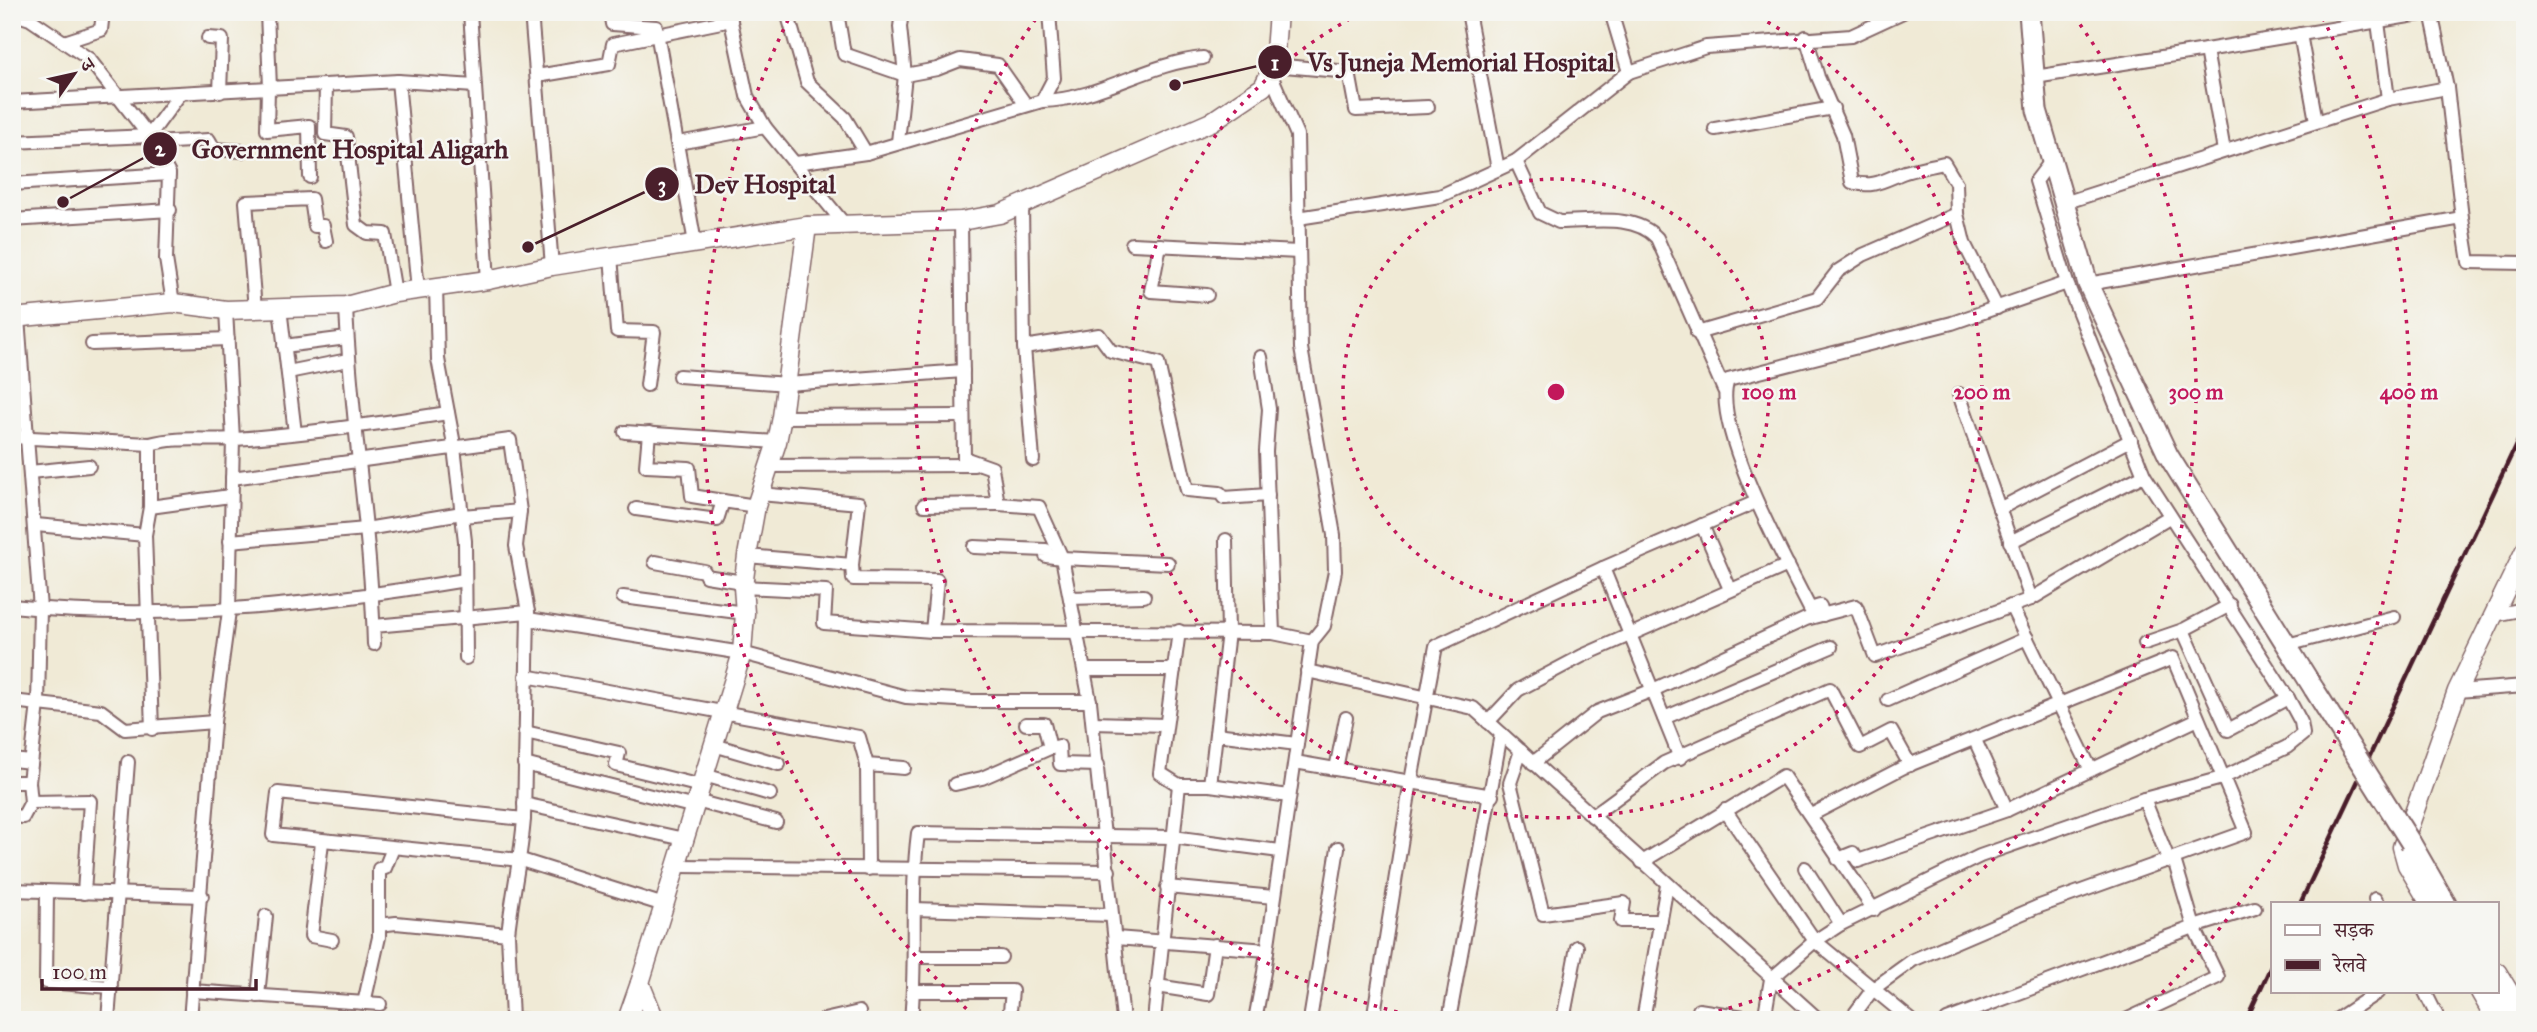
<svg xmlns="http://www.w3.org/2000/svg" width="2537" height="1032" font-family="'IM FELL Great Primer','Noto Serif Devanagari',serif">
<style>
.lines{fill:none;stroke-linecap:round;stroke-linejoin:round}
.street-casing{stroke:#846667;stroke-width:16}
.secondary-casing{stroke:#846667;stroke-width:21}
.primary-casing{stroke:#846667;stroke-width:23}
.street{stroke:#fff;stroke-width:12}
.secondary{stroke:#fff;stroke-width:18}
.primary{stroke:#fff;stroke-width:19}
.rail{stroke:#4a1f2b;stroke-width:4.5}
.primary-bridge-casing{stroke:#846667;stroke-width:23;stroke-linecap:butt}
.primary-bridge{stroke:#fff;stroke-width:19}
.ring{fill:none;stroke:#c2185b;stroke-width:3.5;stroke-dasharray:3.5 7}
.centre{fill:#c2185b;stroke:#f6f6f2;stroke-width:3.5}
.ring-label{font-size:21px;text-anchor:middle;font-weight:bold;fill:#c2185b;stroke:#f6f6f2;stroke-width:5;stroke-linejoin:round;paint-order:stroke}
.leader{fill:none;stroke:#4a1f2b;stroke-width:2.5}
.callout-dot{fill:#4a1f2b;stroke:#f6f6f2;stroke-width:2.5}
.mark-label{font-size:21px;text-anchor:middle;font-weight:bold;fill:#fff}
.callout-label{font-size:26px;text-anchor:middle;font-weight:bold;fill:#4a1f2b;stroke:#f6f6f2;stroke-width:5;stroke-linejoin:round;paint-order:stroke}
</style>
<rect width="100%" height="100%" fill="#f6f6f2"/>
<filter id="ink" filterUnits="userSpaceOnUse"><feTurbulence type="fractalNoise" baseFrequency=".0143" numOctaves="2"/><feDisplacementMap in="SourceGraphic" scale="14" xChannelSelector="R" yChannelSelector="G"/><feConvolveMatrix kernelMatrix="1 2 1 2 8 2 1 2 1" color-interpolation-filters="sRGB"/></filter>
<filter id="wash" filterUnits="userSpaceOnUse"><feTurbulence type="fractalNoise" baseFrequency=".00686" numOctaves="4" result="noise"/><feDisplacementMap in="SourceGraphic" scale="28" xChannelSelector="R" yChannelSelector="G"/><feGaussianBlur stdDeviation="1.57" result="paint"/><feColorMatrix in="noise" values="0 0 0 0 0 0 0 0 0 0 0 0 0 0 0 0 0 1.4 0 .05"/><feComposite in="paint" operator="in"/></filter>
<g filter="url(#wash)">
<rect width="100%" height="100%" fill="#f0ead6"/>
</g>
<g filter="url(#ink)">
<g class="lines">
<defs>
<g id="street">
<path d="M267,12L270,88"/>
<path d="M470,12L488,280"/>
<path d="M531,12L552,266"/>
<path d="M610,12L612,24L656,27L695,243"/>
<path d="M729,12L747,96L765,127L845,225"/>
<path d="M837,12L844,54L905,75L937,69L960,60L998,65L1026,105"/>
<path d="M1468,12L1498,169"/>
<path d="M1611,12L1629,72L1706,47L1851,36L1903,12"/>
<path d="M2431,12L2447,88L2462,218"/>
<path d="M12,13L30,19L89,59L149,136L169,174L166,259L173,303"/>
<path d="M789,19L807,82L845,118L866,153"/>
<path d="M2378,22L2388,99"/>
<path d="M2300,34L2316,121"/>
<path d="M1806,37L1818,77L1843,135L1852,182C1873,189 1886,179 1905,172C1918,168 1931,166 1944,163L1956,183L1957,214L1964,243L1997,308"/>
<path d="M208,38L222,39L220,92"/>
<path d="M64,42L101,30L103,12"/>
<path d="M1274,65L1349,72L1356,110L1428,107"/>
<path d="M537,76L609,64L613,44L731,20"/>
<path d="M2035,77L2206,50"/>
<path d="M398,81L475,86"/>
<path d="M326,85L325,134L346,137L356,225L367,233L385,234L395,293"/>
<path d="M268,89L267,130L309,126L310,177"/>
<path d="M1042,101C1098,100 1148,63 1203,58"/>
<path d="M12,102L398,81L418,290"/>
<path d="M1715,129L1833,108"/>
<path d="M12,142L149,136L180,94"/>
<path d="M898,142L905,75L900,27L902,12"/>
<path d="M153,143L209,140L214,149L242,151"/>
<path d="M678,143L765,127"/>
<path d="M2224,151L2206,50L2433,12"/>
<path d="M1516,161L1540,213L1559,222C1591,222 1634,213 1657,238L1724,390"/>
<path d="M796,163L866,153L1042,101L1054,78L1049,12"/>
<path d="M12,184L169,174"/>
<path d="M2064,203L2388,99L2447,88"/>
<path d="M1022,205L1024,347L1099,335L1111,351L1158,363L1187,490L1220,493L1224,498L1268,495"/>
<path d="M1298,218L1440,196L1516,161L1629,72"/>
<path d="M12,220L170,210"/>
<path d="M961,221L964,458L992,468L998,504L1039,507L1062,558L1090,701L1123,1020"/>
<path d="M1132,244L1299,252"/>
<path d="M1160,245L1151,291L1207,295"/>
<path d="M611,256L617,331L654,332L647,385"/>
<path d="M2088,284L2462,218L2469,262L2525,263"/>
<path d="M436,287L438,359L453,439L465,541L466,658"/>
<path d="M346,306C350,419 371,530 374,644"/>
<path d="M280,308L295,433"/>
<path d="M255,309L246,202L311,199L315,226H323L326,241"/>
<path d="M1697,333L1817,298L1838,271L1863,255L1957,214"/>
<path d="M92,344L228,339"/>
<path d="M284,346L347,338"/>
<path d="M1024,347L1033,460"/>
<path d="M1261,357L1269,409L1266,451L1273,633L1312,641"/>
<path d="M288,372L348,360"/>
<path d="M679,376L787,384L963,371"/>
<path d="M1959,394L2031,599L2169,517"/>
<path d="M782,417L963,416"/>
<path d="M625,432L777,442"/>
<path d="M649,433L646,466L689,468L692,496L723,501"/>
<path d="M12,437L150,444V507L145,535L152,729"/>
<path d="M150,444C178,436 206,441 235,439C306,434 377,424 448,413"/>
<path d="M768,466L974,465"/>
<path d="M30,472L89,466"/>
<path d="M232,478L510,440L520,511L516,546L528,612L524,819"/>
<path d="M760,494L859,503L852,565"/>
<path d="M924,505L998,504"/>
<path d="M150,507L230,496"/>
<path d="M636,509L717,520L723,501L756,506"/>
<path d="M1999,509L2131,440"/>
<path d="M462,516L520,511"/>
<path d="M36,525L145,535"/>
<path d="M1702,525L1730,589"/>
<path d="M230,541L366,529L462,513"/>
<path d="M2010,542L2144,475"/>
<path d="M974,547L1046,550V556L1062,558L1168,563"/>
<path d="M747,556L852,565L853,579L937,580L932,631"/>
<path d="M655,562L704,571L706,576L743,582"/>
<path d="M1603,568L1680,758"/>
<path d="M743,587L826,591L824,623L932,631L1273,633"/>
<path d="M623,597L745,613"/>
<path d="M1070,598L1144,596"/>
<path d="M12,606C164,622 315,605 465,580"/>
<path d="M2011,606L2090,768"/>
<path d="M1823,615L1820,606L1810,609C1788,565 1710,425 1728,380L1952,323L2067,283"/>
<path d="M2494,615L2525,609"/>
<path d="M528,619L742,653L906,697L973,701H1090"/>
<path d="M374,626L528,612"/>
<path d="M2183,630L2228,730L2288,698"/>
<path d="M1179,631L1160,773L1179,785H1210L1289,796"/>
<path d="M2145,643L2183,630L2230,605"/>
<path d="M2287,645L2394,617"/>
<path d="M1084,670H1174"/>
<path d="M1307,671L1473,708L1819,1020"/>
<path d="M526,676L859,737L867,765L904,768"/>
<path d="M2457,691L2525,686"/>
<path d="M1888,700L2027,638"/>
<path d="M12,701L101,711L125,729L214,722"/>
<path d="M1664,718L1831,647"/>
<path d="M1488,722L1518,690L1582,656L1788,565"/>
<path d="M1093,723L1166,725"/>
<path d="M1026,724H1044L1050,748L1059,746L1060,764L1098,765"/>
<path d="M525,732L619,753L616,765L701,786"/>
<path d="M1216,734L1297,744"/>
<path d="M1975,740L2007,810"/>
<path d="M714,745L779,764"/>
<path d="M1521,751L1510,783L1543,914L1624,903L1621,921H1661"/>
<path d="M12,760L31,762"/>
<path d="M1295,762L1492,796"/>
<path d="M1533,763L1597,712L1653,690L1806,619L1856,606L1875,656L2031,599"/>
<path d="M524,764L695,807"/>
<path d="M867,765L868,869"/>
<path d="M1336,769L1346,718"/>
<path d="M704,775L770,794"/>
<path d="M12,782H29"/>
<path d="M955,784L982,778L1050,748"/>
<path d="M1210,785L1228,632L1226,540"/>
<path d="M696,801L776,822"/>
<path d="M31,802L90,801L84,893"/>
<path d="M524,804L684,839"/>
<path d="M1725,810L1815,941L1911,1020"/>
<path d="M1811,815L1904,767L2173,658L2246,832L2037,907L1913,960L1873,989L1850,1020"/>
<path d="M12,816L23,817L31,802L29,782L38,704L40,609L18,318"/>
<path d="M1592,816L1664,763L1830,689L1860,747L1891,731L1910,765"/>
<path d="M322,842L311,936L332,940"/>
<path d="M1838,859L1853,853L1858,861L2007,810L2198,719"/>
<path d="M1642,862L1783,776L1874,910"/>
<path d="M678,866L1109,871"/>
<path d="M1805,868L1841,924"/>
<path d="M1167,887L1274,897"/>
<path d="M12,890L202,896"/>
<path d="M47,892L46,982L111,987"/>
<path d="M2375,899L2378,904"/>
<path d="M914,909L1112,915"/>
<path d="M379,925L396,923L508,934L512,1019L527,1020"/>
<path d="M508,934C512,895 521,858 524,819L278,793L273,835L521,860L664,905"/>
<path d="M1116,938L1267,950"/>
<path d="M914,957H1001"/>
<path d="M1157,986L1208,994L1215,945"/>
<path d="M192,991L380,1004"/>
<path d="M914,991H1012L1009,1020"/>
<path d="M2425,992L2439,1020"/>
<path d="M258,996L266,916"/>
<path d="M364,1003L379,937V869L385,868L393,848"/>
<path d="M108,1020L128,762"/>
<path d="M190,1020L214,722L229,611L233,439L226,310"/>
<path d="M824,1020L859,1012V1020"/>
<path d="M911,1020C917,957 910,895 918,833L1173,837L1280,851"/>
<path d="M1154,1020L1179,785"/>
<path d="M1255,1020L1264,972L1312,641L1324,626L1335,571L1334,535L1301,348L1297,135L1270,73"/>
<path d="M1310,1020L1338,848"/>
<path d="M1373,1020L1411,781L1436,646L1603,568L1756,502"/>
<path d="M1449,1020L1501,734"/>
<path d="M1563,1020L1577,947"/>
<path d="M1643,1020L1667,885"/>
<path d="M1698,1020L1699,1010L1763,1020"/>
<path d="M1764,1020L1771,979L1815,941L1841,924L1980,856L2144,799L2222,778L2287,747L2303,734L2301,722L2288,698L2144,475L2067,283L2036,181L2052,160"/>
<path d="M1947,1020L2194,927L2255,908"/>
<path d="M2126,1020L2218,977L2194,927L2175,863L2169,861L2144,799"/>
<path d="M2336,1020L2378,992"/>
</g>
<g id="secondary">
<path d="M12,318L173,303L226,310L346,306L395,293L488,280L552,266L807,226L961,221L1000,214L1211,122L1263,87L1274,65L1278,12"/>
<path d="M2430,904L2407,865L2402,847L2457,691L2525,550"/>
<path d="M2497,972L2525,1018"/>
<path d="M2480,992L2496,1020"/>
<path d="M627,1020L640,983"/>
<path d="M655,1020L640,983L742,653L745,613L743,587L747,556L756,506L777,442L782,417L807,226"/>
</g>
<g id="primary">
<path d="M2029,12L2037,110L2088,284L2168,455L2314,689"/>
<path d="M2411,843L2446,904"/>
<path d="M2496,992L2511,1020"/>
</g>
</defs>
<use href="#street" class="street-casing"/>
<use href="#secondary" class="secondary-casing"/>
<use href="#primary" class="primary-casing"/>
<use href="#street" class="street"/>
<use href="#secondary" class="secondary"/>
<use href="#primary" class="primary"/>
<g class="rail">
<path d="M2300,904L2525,426"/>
<path d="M2246,1020L2273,962"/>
</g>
<defs>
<path id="primary-bridge" d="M2314,689L2411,843"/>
</defs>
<use href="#primary-bridge" class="primary-bridge-casing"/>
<use href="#primary-bridge" class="primary-bridge"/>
</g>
</g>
<g class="ring">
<circle cx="1556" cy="392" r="213"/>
<path d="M1749 12A426 426 0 1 1 1363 12"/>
<path d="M1428 1019A640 640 0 0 1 1038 16M2074 16A640 640 0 0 1 1684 1019"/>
<path d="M974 1016A853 853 0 0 1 789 18M2323 18A853 853 0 0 1 2138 1016"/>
</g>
<circle cx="1556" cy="392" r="10" class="centre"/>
<g class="ring-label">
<text x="1769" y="399">100 m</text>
<text x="1982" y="399">200 m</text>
<text x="2196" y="399">300 m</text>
<text x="2409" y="399">400 m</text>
</g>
<path class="leader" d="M1175 85L1275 62M63 202L160 149M528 247L662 184"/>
<g class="callout-dot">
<circle cx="1175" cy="85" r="7"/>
<circle cx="63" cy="202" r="7"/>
<circle cx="528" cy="247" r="7"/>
<circle cx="1275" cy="62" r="18"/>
<circle cx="160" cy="149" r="18"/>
<circle cx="662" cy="184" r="18"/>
</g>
<g class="mark-label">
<text x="1275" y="70">1</text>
<text x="160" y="156">2</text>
<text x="662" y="192">3</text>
</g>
<g class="callout-label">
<text x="1461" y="71">Vs Juneja Memorial Hospital</text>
<text x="350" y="158">Government Hospital Aligarh</text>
<text x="765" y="193">Dev Hospital</text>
</g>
<rect width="2537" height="1032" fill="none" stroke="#f6f6f2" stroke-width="42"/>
<rect x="2271" y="902" width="228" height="91" fill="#f6f6f2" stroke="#b1a0a2" stroke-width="2"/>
<rect x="2285" y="925" width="35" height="10" fill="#ffffff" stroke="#b1a0a2" stroke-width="2"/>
<text x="2334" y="937" font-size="21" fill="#4a1f2b">सड़क</text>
<rect x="2285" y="960" width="35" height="10" fill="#4a1f2b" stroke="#b1a0a2" stroke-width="2"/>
<text x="2334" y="972" font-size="21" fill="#4a1f2b">रेलवे</text>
<g transform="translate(74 74) rotate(56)" stroke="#f6f6f2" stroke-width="5" paint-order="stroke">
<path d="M0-5L12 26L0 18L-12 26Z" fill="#4a1f2b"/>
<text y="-10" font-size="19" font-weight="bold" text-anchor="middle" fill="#4a1f2b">उ</text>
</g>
<path d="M42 979v10h214v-10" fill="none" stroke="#4a1f2b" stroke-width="3.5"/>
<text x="52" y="979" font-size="21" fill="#4a1f2b" stroke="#f6f6f2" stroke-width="5" paint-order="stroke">100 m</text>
</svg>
